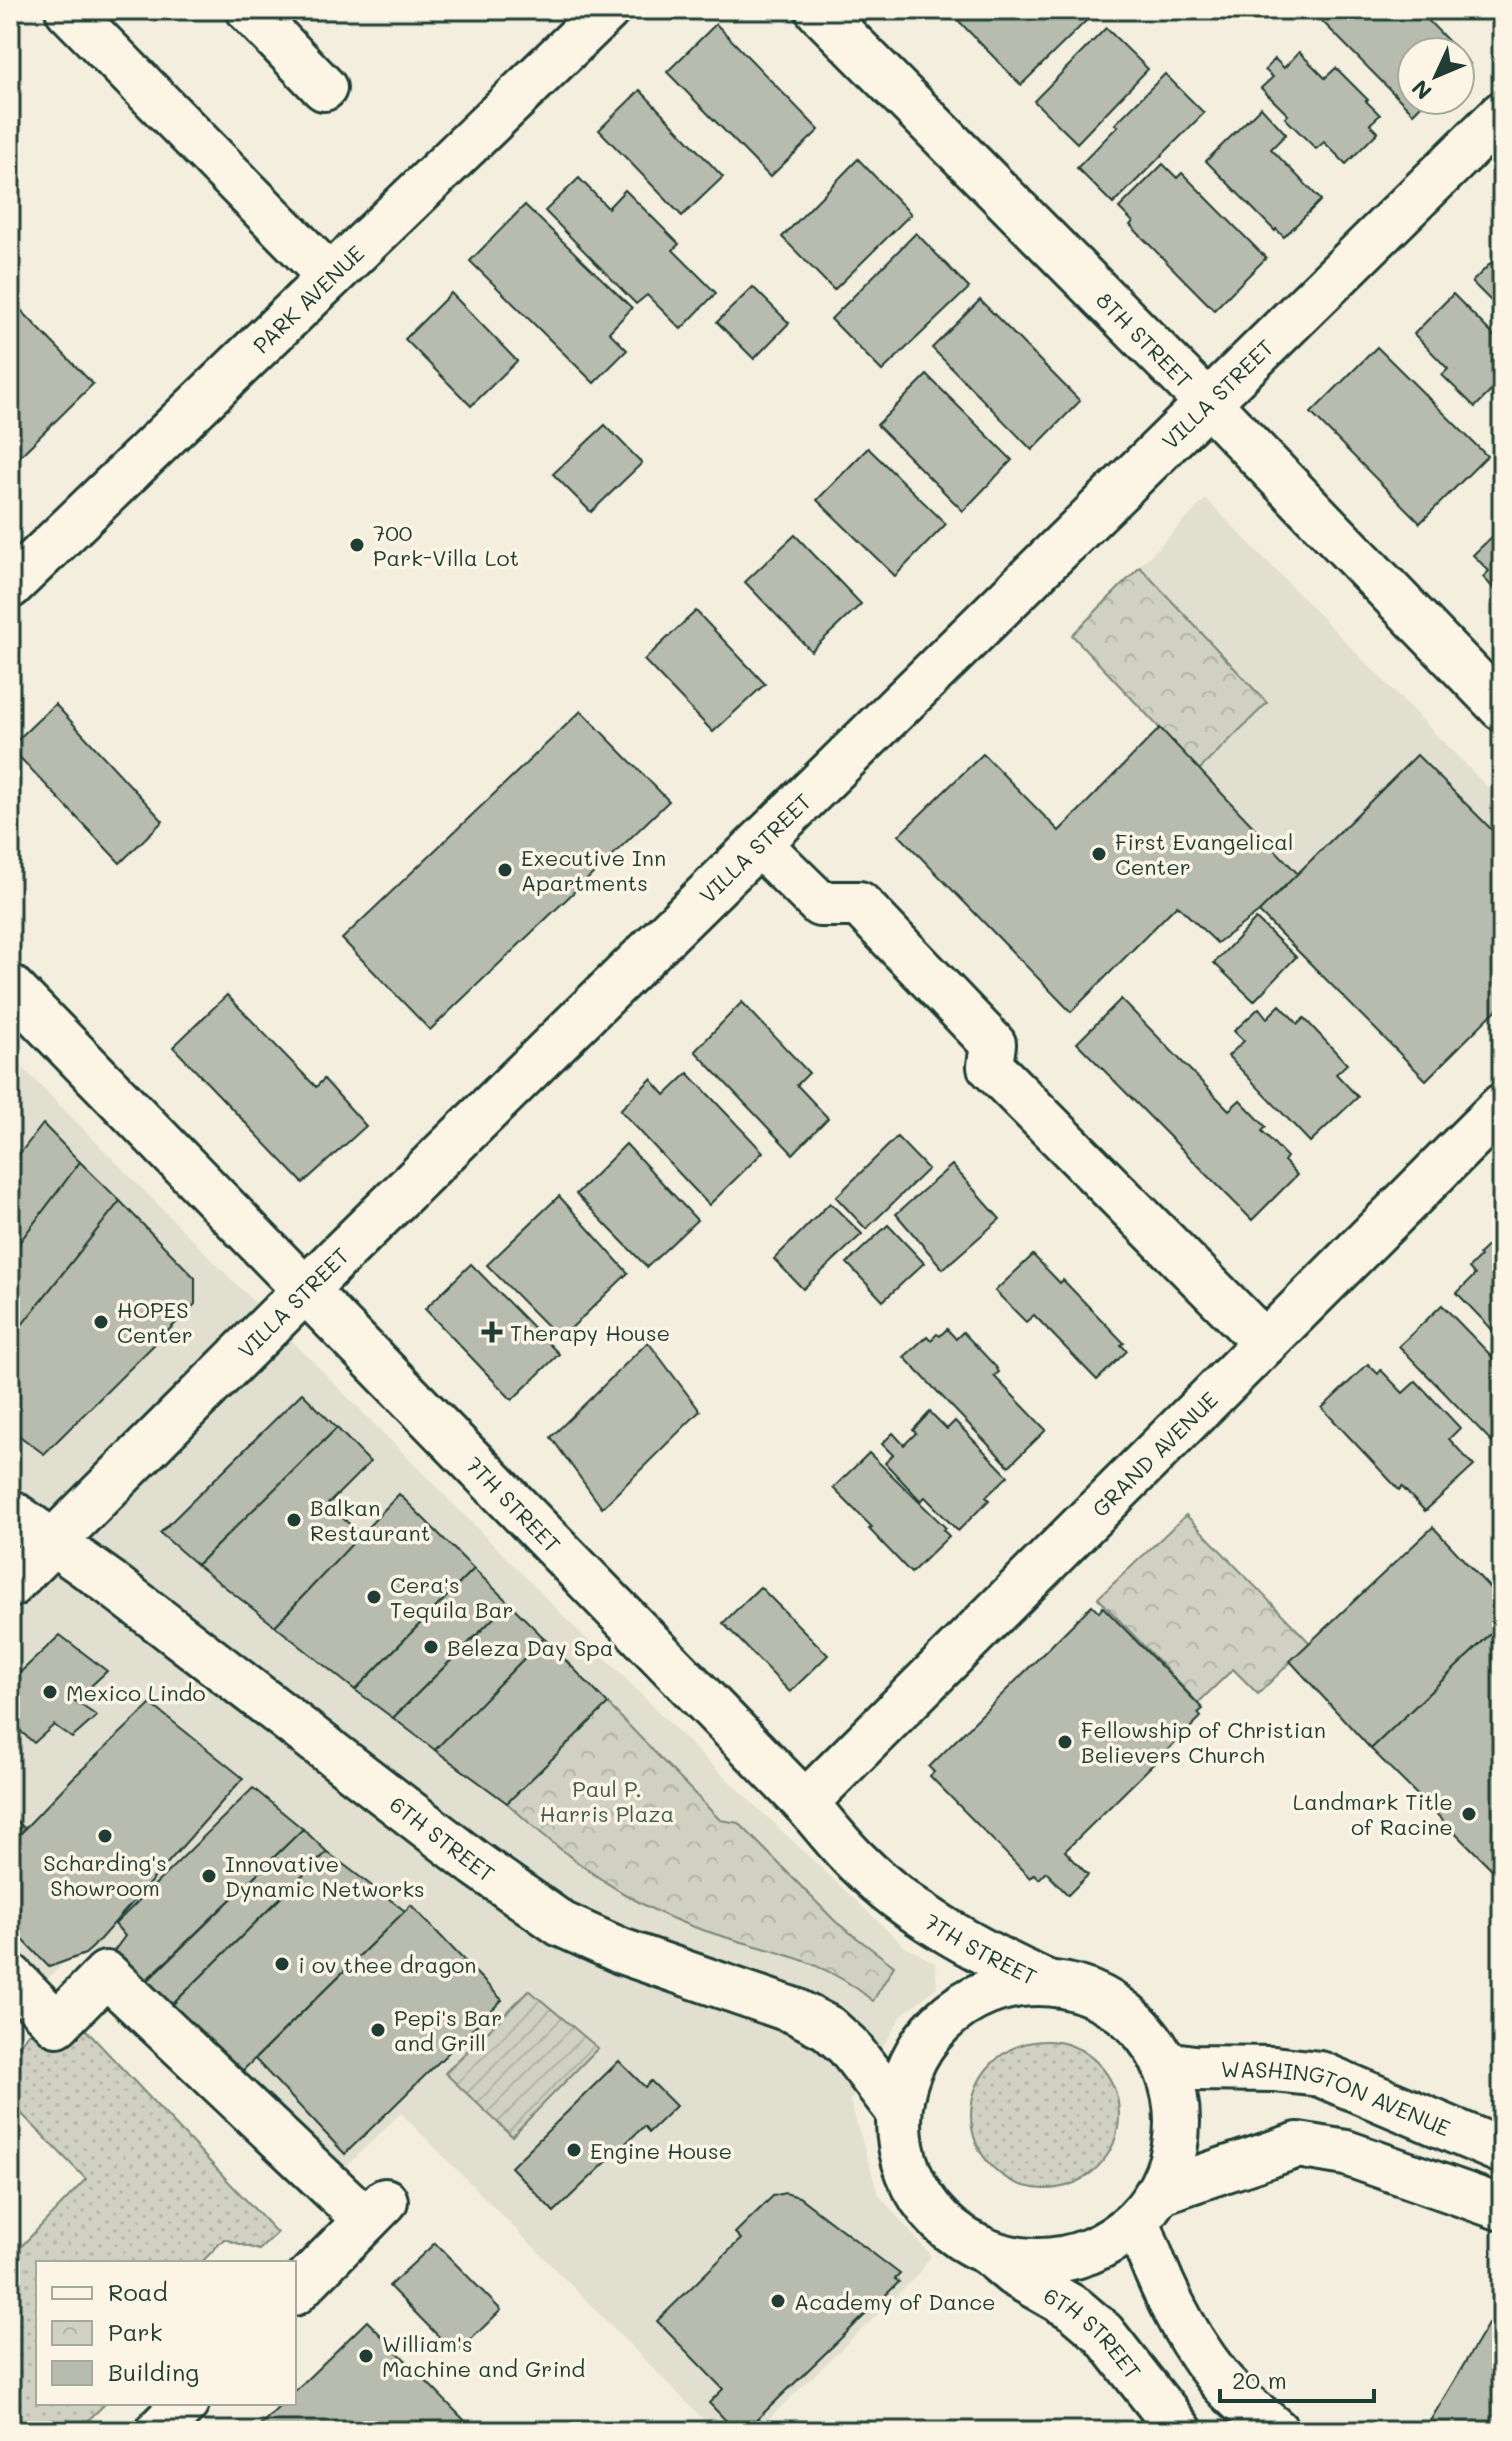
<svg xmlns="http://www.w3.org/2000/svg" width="1512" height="2441" font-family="Mali,sans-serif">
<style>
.built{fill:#e1dfd0}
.grass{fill:url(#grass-dots);stroke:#78877b;stroke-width:2}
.park{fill:url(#park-crowns);stroke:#78877b;stroke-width:2}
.garden{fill:url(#garden-furrows);stroke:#78877b;stroke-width:2}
.building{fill:#b8bcae;stroke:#1f3d34;stroke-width:2}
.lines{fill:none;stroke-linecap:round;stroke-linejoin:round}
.minor-casing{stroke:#1f3d34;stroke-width:50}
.major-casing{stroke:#1f3d34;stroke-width:50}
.minor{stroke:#fcf5e5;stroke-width:44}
.major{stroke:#fcf5e5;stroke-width:44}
.poi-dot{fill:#1f3d34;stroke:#fcf5e5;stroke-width:3}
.labels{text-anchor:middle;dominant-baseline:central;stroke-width:7;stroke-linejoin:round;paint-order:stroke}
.street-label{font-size:22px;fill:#1f3d34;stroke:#fcf5e5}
.poi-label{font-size:22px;fill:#1f3d34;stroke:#fcf5e5;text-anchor:start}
.park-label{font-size:22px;fill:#425b50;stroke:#fcf5e5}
</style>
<defs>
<pattern id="grass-dots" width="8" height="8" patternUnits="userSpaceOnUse" patternTransform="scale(2)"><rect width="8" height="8" fill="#d0d1c2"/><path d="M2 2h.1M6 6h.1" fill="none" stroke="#b2b4a7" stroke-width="1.8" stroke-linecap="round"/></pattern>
<pattern id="park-crowns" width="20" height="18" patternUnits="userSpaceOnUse" patternTransform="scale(2)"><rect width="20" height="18" fill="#d0d1c2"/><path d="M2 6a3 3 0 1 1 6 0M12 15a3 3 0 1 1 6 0" fill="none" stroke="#b2b4a7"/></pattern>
<pattern id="garden-furrows" width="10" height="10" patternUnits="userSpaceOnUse" patternTransform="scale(2)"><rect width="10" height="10" fill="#d0d1c2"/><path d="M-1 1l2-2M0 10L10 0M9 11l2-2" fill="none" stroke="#b2b4a7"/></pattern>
</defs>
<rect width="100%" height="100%" fill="#f3eede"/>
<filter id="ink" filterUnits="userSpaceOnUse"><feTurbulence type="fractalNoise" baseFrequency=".0125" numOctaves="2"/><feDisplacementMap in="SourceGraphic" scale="16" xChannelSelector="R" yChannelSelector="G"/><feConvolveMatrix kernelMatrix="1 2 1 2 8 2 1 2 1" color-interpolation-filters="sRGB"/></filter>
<g filter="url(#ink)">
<g class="built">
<path d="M1206,499L1502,802V1004L1426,1080L1298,873L1072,635Z"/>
<path d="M10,1055L696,1750L904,1946L935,1963L937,1987L902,2015L850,2101L878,2194L931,2256L914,2279L756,2431H715L401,2113L341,2171L131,1997L79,1949L45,1981L10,1946Z"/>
</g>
<g class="grass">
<path d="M85,2029L277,2233L259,2250L224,2239L201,2263H38V2403H106L77,2431H12L10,2258L86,2179L10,2102V2058L28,2033Z"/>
<circle cx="1045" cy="2115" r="74"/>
</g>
<g class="park">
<path d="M1140,567L1267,703L1199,770L1072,635Z"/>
<path d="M1186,1515L1310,1643L1258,1694L1233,1669L1198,1703L1098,1598Z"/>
<path d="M608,1704L720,1820L739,1823L836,1922L894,1966L873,2001C816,1953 760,1951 694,1927C621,1901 563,1854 507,1803Z"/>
</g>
<path class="garden" d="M529,1990L598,2048L512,2136L445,2073Z"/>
<g class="building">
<path d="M948,10H1087L1092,15L1021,85Z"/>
<path d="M1311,10H1418L1459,52H1412V100H1426L1413,113Z"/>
<path d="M1489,10H1502V23Z"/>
<path d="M716,24L819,130L770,177L667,72Z"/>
<path d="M1106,28L1148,69L1077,143L1034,101Z"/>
<path d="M1299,52L1325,78L1336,68L1368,100L1366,101L1380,115L1370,124L1378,132L1346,164L1324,142L1316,149L1285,118L1288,115L1261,88L1273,77L1265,70L1275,59L1284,68Z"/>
<path d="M1460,53L1470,64L1460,74Z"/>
<path d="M1165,74L1204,113L1113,204L1077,168L1118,126L1115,124Z"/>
<path d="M640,90L723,177L682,216L599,130Z"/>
<path d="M1261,107L1286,134L1271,149L1321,200L1284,237L1276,229L1275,231L1206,161Z"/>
<path d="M858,159L911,214L834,290L782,237Z"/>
<path d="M1163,164L1177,178L1182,173L1266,258L1214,310L1130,225L1133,222L1119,208Z"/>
<path d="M579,178L608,208L625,190L679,244L673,250L716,293L681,329L647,295L636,304L545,211Z"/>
<path d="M525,205L632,308L609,332L627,350L594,383L470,261Z"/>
<path d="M916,233L969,288L882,371L831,319Z"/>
<path d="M1502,252V312L1472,282Z"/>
<path d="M753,287L789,323L754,359L717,322Z"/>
<path d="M451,293L517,361L471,406L405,339Z"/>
<path d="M1453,294L1502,344V380L1475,407L1442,375L1448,369L1414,334Z"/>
<path d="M10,299L93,384L10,466Z"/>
<path d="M980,300L1080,401L1032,450L932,348Z"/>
<path d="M1377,347L1487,456L1420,523L1311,413Z"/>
<path d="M927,375L1012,460L963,511L877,425Z"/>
<path d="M605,425L642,463L591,512L553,474Z"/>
<path d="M868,448L946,524L895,576L817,500Z"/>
<path d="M1502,517V587L1497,592L1483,577L1489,571L1473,555L1501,528L1496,523Z"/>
<path d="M795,535L861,604L811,651L745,582Z"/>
<path d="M696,611L765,684L713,732L644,660Z"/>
<path d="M55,704L163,821L120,863L10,747Z"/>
<path d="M581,711L669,801L430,1030L342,939Z"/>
<path d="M1160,728L1298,874L1259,912L1217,943L1177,905L1071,1012L899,835L983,754L1059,831Z"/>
<path d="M1417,755L1502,840V1004L1426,1080L1259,912Z"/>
<path d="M1256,919L1296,957L1254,1001L1214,963Z"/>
<path d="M227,995L316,1087L324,1079L366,1126L303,1183L173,1047Z"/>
<path d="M1121,999L1229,1110L1240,1100L1266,1127L1262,1131L1287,1157L1284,1161L1297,1175L1252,1220L1077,1043Z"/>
<path d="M742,1002L809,1073L797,1085L828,1118L793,1154L695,1051Z"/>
<path d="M1280,1005L1298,1024L1304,1018L1347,1064L1336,1074L1358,1097L1310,1142L1228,1056L1244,1041L1234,1031L1259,1008L1267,1018Z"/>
<path d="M688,1073L763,1152L709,1205L620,1110L651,1079L665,1095Z"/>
<path d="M43,1124L80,1162L10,1255V1166Z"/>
<path d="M897,1137L928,1169L866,1229L836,1197Z"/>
<path d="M626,1144L697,1220L647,1267L576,1194Z"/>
<path d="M80,1162L120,1201L10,1340V1255Z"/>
<path d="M952,1165L1000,1219L943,1269L896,1214Z"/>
<path d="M559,1196L628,1273L560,1339L487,1265Z"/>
<path d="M120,1201L195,1278V1304L44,1454L10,1429V1340Z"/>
<path d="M830,1203L862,1234L803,1289L774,1259Z"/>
<path d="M888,1225L924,1263L883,1301L847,1263Z"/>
<path d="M1502,1232V1340L1457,1293L1475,1275L1469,1268L1480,1257L1478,1255Z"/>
<path d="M1033,1255L1060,1283L1063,1280L1124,1343L1121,1345L1127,1351L1097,1380L1034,1315L1026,1322L995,1291Z"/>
<path d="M471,1264L559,1354L512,1400L425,1309Z"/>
<path d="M1442,1305L1502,1367V1439L1496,1446L1399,1346Z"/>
<path d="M947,1329L956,1339L963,1332L996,1367L999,1372L994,1376L1046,1430L1009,1466L904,1357L927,1336L931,1340L937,1334L940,1336Z"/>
<path d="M648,1342L700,1411L602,1508L551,1437Z"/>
<path d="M1368,1364L1378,1374L1381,1370L1403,1393L1416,1381L1460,1428L1449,1439L1474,1466L1425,1511L1402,1487L1399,1490L1322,1408Z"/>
<path d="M302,1393L337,1428L197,1565L160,1533Z"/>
<path d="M930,1412L947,1429L955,1421L1008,1476L986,1497L989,1500L958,1531L925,1497L921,1501L885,1463L893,1455L882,1444L893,1433L904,1445L916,1433L913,1430Z"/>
<path d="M337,1428L370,1462L328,1504L361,1535L275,1626L197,1565Z"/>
<path d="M869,1453L946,1528L943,1530L949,1536L911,1573L869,1529L872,1527L833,1488Z"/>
<path d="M399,1494L474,1569L355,1690L275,1626Z"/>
<path d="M1433,1527L1502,1601V1623L1371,1749L1290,1661Z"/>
<path d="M474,1569L509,1603L393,1718L355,1690Z"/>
<path d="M760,1587L828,1655L790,1692L723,1623Z"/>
<path d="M509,1603L544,1638L435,1750L393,1718Z"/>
<path d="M1092,1605L1099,1612L1103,1607L1203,1709L1198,1713L1201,1717L1065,1851L1088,1875L1068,1895L1046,1872L1039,1879L1034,1874L1030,1878L930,1776L934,1772L929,1767Z"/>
<path d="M1502,1623V1879L1371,1749Z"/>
<path d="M60,1635L107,1671L75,1701L97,1716L72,1738L54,1725L34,1743L10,1722V1682Z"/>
<path d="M544,1638L608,1704L507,1803L435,1750Z"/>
<path d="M151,1704L243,1778L93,1947L85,1954L49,1967L10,1926V1844L73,1778Z"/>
<path d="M253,1788L303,1829L169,1959L129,1995L103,1966L125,1936L115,1924Z"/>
<path d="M10,1814L25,1829L10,1844Z"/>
<path d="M303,1829L327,1852L159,2018L131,1997Z"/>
<path d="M327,1852L405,1911L227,2086L159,2018Z"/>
<path d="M411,1905L502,2000L345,2154L255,2059Z"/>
<path d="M619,2061L645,2087L651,2081L676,2106L649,2132L644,2126L554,2212L511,2167Z"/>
<path d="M785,2193L799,2197L900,2274L895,2279L899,2282L745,2431H736L709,2403L723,2389L657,2321L741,2239L735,2233L773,2196Z"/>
<path d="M435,2243L501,2310L456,2354L389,2286Z"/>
<path d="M1500,2304L1502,2305V2431H1424Z"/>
<path d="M367,2321L475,2431H254L283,2403H294V2392Z"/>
</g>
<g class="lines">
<defs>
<g id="minor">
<path d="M68,10L330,277"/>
<path d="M249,10L324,88"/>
<path id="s1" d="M818,10L1208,403L1502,708"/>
<path id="s2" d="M10,586L607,10"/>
<path d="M759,844L820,904H859L993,1044L990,1066L1265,1343"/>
<path id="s3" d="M10,1585L346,1249L1502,114"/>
<path id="s4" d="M805,1803L1502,1106"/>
<path d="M10,1976L57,2024L106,1974L366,2220"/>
<path d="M1138,2222C1157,2278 1180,2329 1217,2376C1232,2396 1257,2414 1276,2431"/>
<path id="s5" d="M989,2253L1014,2274L1075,2309L1103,2333L1180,2431"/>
<path d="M294,2293L385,2201"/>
<path d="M158,2431L186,2403"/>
</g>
<g id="major">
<path id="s6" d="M10,987L805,1803C823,1823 839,1845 858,1863C910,1915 980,1952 1045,1982"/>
<path id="s7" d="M10,1512L109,1582L476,1864L561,1924L621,1951L795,2011L828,2028L848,2046L899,2112"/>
<circle cx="1038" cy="2122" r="139"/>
<path id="s8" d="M1165,2064L1194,2068L1274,2069L1320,2074L1502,2151"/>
<path d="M1161,2191L1298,2145L1346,2153L1502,2208"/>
</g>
</defs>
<use href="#minor" class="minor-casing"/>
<use href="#major" class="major-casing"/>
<use href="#minor" class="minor"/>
<use href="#major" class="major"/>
</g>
</g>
<g class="poi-dot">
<circle cx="357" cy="545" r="8"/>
<circle cx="1099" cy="854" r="8"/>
<circle cx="505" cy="870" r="8"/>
<circle cx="101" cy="1322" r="8"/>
<path d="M488 1320h8v8h8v8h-8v8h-8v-8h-8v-8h8z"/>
<circle cx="294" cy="1520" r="8"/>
<circle cx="374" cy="1597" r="8"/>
<circle cx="431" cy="1647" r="8"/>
<circle cx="50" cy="1692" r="8"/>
<circle cx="1065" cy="1742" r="8"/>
<circle cx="1469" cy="1814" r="8"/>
<circle cx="105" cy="1836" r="8"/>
<circle cx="209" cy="1876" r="8"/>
<circle cx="282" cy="1964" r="8"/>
<circle cx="378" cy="2030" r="8"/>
<circle cx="574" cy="2150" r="8"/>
<circle cx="778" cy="2301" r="8"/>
<circle cx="366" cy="2356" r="8"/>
</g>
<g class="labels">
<g class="street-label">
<text stroke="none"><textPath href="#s2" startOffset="414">PARK AVENUE</textPath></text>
<text stroke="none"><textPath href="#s1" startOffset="464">8TH STREET</textPath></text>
<text stroke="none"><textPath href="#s3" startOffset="1696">VILLA STREET</textPath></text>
<text stroke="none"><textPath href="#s3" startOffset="1048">VILLA STREET</textPath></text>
<text stroke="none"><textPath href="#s3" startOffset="400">VILLA STREET</textPath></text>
<text stroke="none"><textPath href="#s4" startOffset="494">GRAND AVENUE</textPath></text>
<text stroke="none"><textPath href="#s6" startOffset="722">7TH STREET</textPath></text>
<text stroke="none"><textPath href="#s7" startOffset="542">6TH STREET</textPath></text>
<text stroke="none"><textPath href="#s6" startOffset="1370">7TH STREET</textPath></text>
<text stroke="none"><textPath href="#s8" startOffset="176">WASHINGTON AVENUE</textPath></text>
<text stroke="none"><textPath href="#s5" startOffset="132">6TH STREET</textPath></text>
</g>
<g class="poi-label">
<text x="373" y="532">700<tspan x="373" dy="25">Park-Villa Lot</tspan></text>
<text x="1115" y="841">First Evangelical<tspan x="1115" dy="25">Center</tspan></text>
<text x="521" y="857">Executive Inn<tspan x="521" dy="25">Apartments</tspan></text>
<text x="117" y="1309">HOPES<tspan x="117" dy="25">Center</tspan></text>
<text x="510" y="1332">Therapy House</text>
<text x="310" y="1507">Balkan<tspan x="310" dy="25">Restaurant</tspan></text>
<text x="390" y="1584">Cera's<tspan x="390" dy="25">Tequila Bar</tspan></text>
<text x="447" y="1647">Beleza Day Spa</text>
<text x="66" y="1692">Mexico Lindo</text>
<text x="1081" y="1729">Fellowship of Christian<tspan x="1081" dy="25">Believers Church</tspan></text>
<text x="1453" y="1801" text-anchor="end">Landmark Title<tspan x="1453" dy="25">of Racine</tspan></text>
<text x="105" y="1862" text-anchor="middle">Scharding's<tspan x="105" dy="25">Showroom</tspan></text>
<text x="225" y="1863">Innovative<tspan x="225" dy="25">Dynamic Networks</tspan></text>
<text x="298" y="1964">i ov thee dragon</text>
<text x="394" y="2017">Pepi's Bar<tspan x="394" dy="25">and Grill</tspan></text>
<text x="590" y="2150">Engine House</text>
<text x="794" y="2301">Academy of Dance</text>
<text x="382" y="2343">William's<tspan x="382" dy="25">Machine and Grind</tspan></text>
</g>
<g class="park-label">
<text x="607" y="1788">Paul P.<tspan x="607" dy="25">Harris Plaza</tspan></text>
</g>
</g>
<rect width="1512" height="2441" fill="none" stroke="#fcf5e5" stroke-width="40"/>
<rect x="20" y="20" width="1472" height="2401" fill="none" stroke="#1f3d34" stroke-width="3" filter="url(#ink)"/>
<rect x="36" y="2261" width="260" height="144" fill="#fcf5e5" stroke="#a4ab9e" stroke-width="2"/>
<rect x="52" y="2287" width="40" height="12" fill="#fcf5e5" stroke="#a4ab9e" stroke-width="2"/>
<text x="108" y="2301" font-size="24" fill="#1f3d34">Road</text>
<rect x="52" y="2321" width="40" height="24" fill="url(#park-crowns)" stroke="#a4ab9e" stroke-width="2"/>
<text x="108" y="2341" font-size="24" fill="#1f3d34">Park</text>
<rect x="52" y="2361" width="40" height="24" fill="#b8bcae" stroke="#a4ab9e" stroke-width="2"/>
<text x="108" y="2381" font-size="24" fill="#1f3d34">Building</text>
<g transform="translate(1436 76) rotate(226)"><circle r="38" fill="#fcf5e5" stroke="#a4ab9e" stroke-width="2"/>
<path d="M0-6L14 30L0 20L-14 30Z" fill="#1f3d34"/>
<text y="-12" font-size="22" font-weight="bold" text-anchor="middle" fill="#1f3d34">N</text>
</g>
<path d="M1220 2389v12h154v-12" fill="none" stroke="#1f3d34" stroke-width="4"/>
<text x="1232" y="2389" font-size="24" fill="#1f3d34" stroke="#fcf5e5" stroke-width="6" paint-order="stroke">20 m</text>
</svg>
